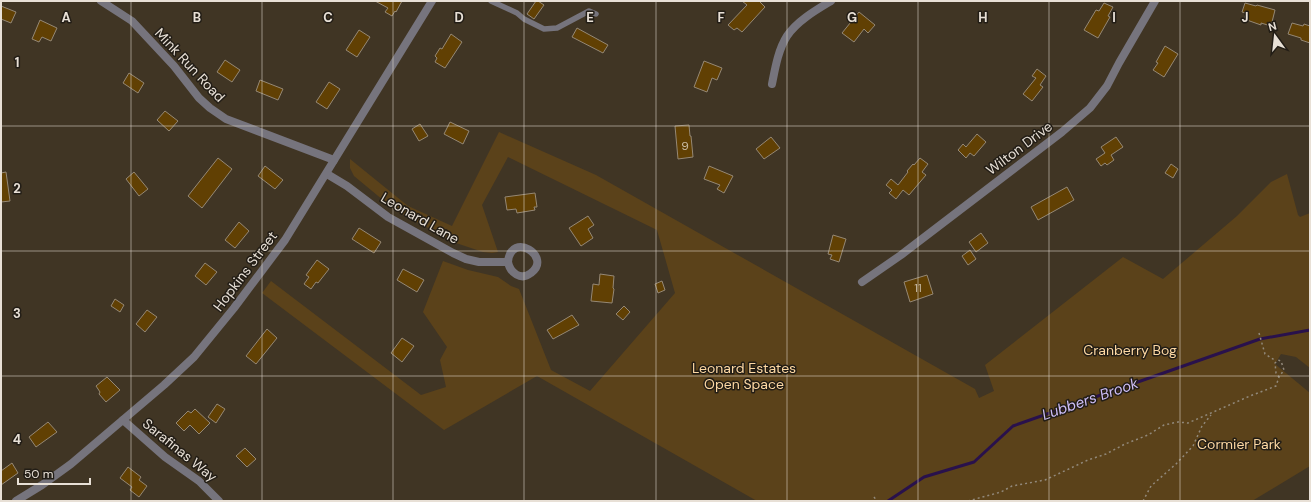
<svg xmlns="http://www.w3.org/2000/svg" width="1311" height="502" font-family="'DM Sans',sans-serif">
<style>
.green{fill:#5b421a}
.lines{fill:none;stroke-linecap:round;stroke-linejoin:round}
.stream{stroke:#29114c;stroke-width:3}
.building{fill:#614003;stroke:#958875}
.path{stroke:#92897b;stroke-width:1.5;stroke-dasharray:2 3;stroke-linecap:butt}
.service{stroke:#76747d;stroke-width:5.5}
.minor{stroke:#76747d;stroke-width:8}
.tertiary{stroke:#76747d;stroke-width:8}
.grid{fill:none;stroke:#e8e0d6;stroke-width:1;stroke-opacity:0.55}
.labels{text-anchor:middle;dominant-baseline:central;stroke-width:3;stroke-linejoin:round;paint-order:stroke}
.number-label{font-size:12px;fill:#c6b8a1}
.street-label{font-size:14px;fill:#e8e0d6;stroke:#221d16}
.park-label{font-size:14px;fill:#fdd8a3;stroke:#221d16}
.water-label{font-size:15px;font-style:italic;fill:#cebef7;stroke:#221d16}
.grid-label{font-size:13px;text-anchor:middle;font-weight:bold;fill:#e8e0d6;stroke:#221d16;stroke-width:3;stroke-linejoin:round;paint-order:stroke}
</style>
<rect width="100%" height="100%" fill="#403524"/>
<path class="green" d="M499,132L596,175L975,389L979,398L994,391L985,365L1123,257L1163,279L1237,216L1271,182L1287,174L1298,215L1300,217L1310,213V368L1296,357L1281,354L1275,364L1310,393V466L1252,501H757L537,376L444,430L262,293L271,281L421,395L446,387L440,360L447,347L423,312L443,261L468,270L498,277L511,286L519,289L551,370L590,391L675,293L657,230L508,157L482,205L498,252L492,253L483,252L456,243L395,210L354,176L350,168V159L408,206L452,226Z"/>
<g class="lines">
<path class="stream" d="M888,501L924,477L974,462L1013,426L1260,339L1310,330"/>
</g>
<g class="building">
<path d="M375,1H402L396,12L395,11L392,16L385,12L388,8Z"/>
<path d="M536,1H538L544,5L534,19L527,14Z"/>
<path d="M742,1H759L765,7L742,32L737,28L734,30L728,25L747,5Z"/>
<path d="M1104,3L1113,7L1108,16L1110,17L1098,38L1084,30L1096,10L1099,11Z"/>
<path d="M1245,3L1256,6L1257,5L1275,10L1271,26L1261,23V25L1244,19L1246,13L1242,12Z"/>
<path d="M1,6L16,12L11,23L1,19Z"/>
<path d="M859,12L875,25L868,33L864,29L854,42L842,33Z"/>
<path d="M40,20L57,28L51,41L42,37L39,42L32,39Z"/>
<path d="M1292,23L1303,26L1304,24L1310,26V43L1301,40V38L1288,34Z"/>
<path d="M577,28L608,45L603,53L572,37Z"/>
<path d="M359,30L370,37L357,57L346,50Z"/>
<path d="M451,34L462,42L445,68L435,62L437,58L435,56L440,48L442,49Z"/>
<path d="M1165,46L1178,54L1164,77L1153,70L1158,63L1156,62Z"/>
<path d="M225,60L240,70L232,82L217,72Z"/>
<path d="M704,61L722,68L717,80L712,78L707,92L694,87Z"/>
<path d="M1037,69L1046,76L1040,85L1043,87L1032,101L1023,94L1036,78L1032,76Z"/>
<path d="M129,73L144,83L138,93L123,83Z"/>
<path d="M260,80L283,89L278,100L256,91Z"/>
<path d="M329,82L340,89L327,109L316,102Z"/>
<path d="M165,111L178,121L169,131L157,120Z"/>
<path d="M450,122L469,131L463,144L444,134Z"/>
<path d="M420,124L428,136L419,141L412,129Z"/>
<path d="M689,125L690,136H691L693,157L678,159L675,126Z"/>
<path d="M977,134L986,142L974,156L970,153L966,158L958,150L963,144L966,147Z"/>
<path d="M771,137L780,148L764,159L756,149Z"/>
<path d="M1116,137L1123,147L1111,155L1114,160L1107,165L1105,163L1101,166L1096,159L1105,153L1101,147Z"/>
<path d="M218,158L232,169L202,208L188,196Z"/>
<path d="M920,158L928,164L922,172L926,175L909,195L903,190L896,199L889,193L892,190L886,185L891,179L898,185L908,172L907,171L913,164L914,165Z"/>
<path d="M1171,164L1178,169L1173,178L1165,173Z"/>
<path d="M265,166L283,180L275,189L258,176Z"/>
<path d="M709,166L733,176L724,193L717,189L720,185L704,179Z"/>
<path d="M6,172L10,201L1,202V173Z"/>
<path d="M134,172L148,189L139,196L126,179Z"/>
<path d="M1067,187L1074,200L1038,220L1031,207Z"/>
<path d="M535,193L537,207H534L535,210L517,213L516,209L507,210L505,197Z"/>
<path d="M588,216L594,225L588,229L593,238L581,246L569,228Z"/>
<path d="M239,222L249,231L235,248L225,240Z"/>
<path d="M359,228L381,242L374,253L352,239Z"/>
<path d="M981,233L988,243L976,252L969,242Z"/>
<path d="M833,235L846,239L839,262L830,259L832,255L828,254Z"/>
<path d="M970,250L976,259L968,265L962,256Z"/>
<path d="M317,260L329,269L318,283L316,282L311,289L304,284L309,277L306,275Z"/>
<path d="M205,263L217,272L206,285L195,276Z"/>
<path d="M403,269L424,280L417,292L397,280Z"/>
<path d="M600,274L614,276L613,288L614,289L612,303L591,301L593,284L599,285Z"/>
<path d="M927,275L933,294L910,302L904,282Z"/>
<path d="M662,281L665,290L658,293L655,284Z"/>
<path d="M115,299L124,305L120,312L111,306Z"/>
<path d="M624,306L630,312L623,320L616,314Z"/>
<path d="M147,310L157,317L145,332L136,324Z"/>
<path d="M572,315L579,325L553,339L547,330Z"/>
<path d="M267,329L277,338L256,364L246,356Z"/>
<path d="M402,338L414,346L402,362L391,353Z"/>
<path d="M107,377L120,390L106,402L99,394L100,392L96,386Z"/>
<path d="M217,404L225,409L216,423L208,417Z"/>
<path d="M195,409L210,423L199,434L190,425L184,431L176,423L188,411L191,413Z"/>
<path d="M48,422L57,432L36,447L29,437Z"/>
<path d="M245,448L256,459L247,467L236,456Z"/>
<path d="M12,463L18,473L1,485V471Z"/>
<path d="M128,467L141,477L139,480L147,486L139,497L130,490L132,487L120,478Z"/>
</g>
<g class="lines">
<g class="path">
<path d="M1259,333L1265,354L1276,361"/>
<path d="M874,497L877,501"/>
<path d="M968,501L1001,492L1012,486L1045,480L1088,460L1106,454L1125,444L1148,435L1164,425L1178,422L1188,423L1250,396L1276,386L1279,377L1284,370L1281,361L1278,360L1275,363L1276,373L1279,377"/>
<path d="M1143,501L1151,486L1176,464L1193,446L1202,426L1211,415"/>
</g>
<path class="service" d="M491,1L517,13L524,19L544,29L557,28L589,11L596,14"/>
<g class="minor">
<path d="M101,1L132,21L174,66L199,98L210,108L226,119L334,160"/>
<path d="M772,84C775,69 778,50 787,36C797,21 816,10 831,1"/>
<path d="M327,174L347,186L388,217L453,253L466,259L479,262H508C511,230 553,257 531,273C521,281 510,273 508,262"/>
<path d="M862,282L901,255L1062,132L1090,108L1107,86L1119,63L1155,1"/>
<path d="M123,420L165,457L199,481L219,501"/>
</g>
<path class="tertiary" d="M16,501L42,485L71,464L164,385L194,357L234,308L285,240L432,1"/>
</g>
<path class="grid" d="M131,1V501M262,1V501M393,1V501M524,1V501M656,1V501M787,1V501M918,1V501M1049,1V501M1180,1V501M1,126H1310M1,251H1310M1,376H1310"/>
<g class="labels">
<g class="number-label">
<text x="685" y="146">9</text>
<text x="918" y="288">11</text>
</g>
<g class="street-label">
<text transform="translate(190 65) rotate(47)">Mink Run Road</text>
<text transform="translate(1019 148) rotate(-37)">Wilton Drive</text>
<text transform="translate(420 218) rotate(30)">Leonard Lane</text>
<text transform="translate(245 271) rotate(-53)">Hopkins Street</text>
<text transform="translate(180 450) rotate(39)">Sarafinas Way</text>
</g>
<g class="park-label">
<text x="1130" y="350">Cranberry Bog</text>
<text x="744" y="368">Leonard Estates<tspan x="744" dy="16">Open Space</tspan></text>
<text x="1239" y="444">Cormier Park</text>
</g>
<g class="water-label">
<text transform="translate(1090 399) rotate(-19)">Lubbers Brook</text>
</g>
</g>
<g class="grid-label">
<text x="66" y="22">A</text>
<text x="197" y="22">B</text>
<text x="328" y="22">C</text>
<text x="459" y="22">D</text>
<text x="590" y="22">E</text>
<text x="721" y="22">F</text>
<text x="852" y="22">G</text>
<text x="983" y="22">H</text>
<text x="1114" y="22">I</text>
<text x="1245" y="22">J</text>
<text x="17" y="67">1</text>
<text x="17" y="193">2</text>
<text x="17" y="318">3</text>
<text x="17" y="444">4</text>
</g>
<rect width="1311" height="502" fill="none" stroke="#e8e0d6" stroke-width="4"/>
<g transform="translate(1275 36) rotate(345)" stroke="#221d16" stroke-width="3" paint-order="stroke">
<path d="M0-3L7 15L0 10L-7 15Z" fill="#e8e0d6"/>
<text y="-6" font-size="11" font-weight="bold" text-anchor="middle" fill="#e8e0d6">N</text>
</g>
<path d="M18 478v6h72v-6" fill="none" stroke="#e8e0d6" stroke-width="2"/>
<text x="24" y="478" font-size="12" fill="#e8e0d6" stroke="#221d16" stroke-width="3" paint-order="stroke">50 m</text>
</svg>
